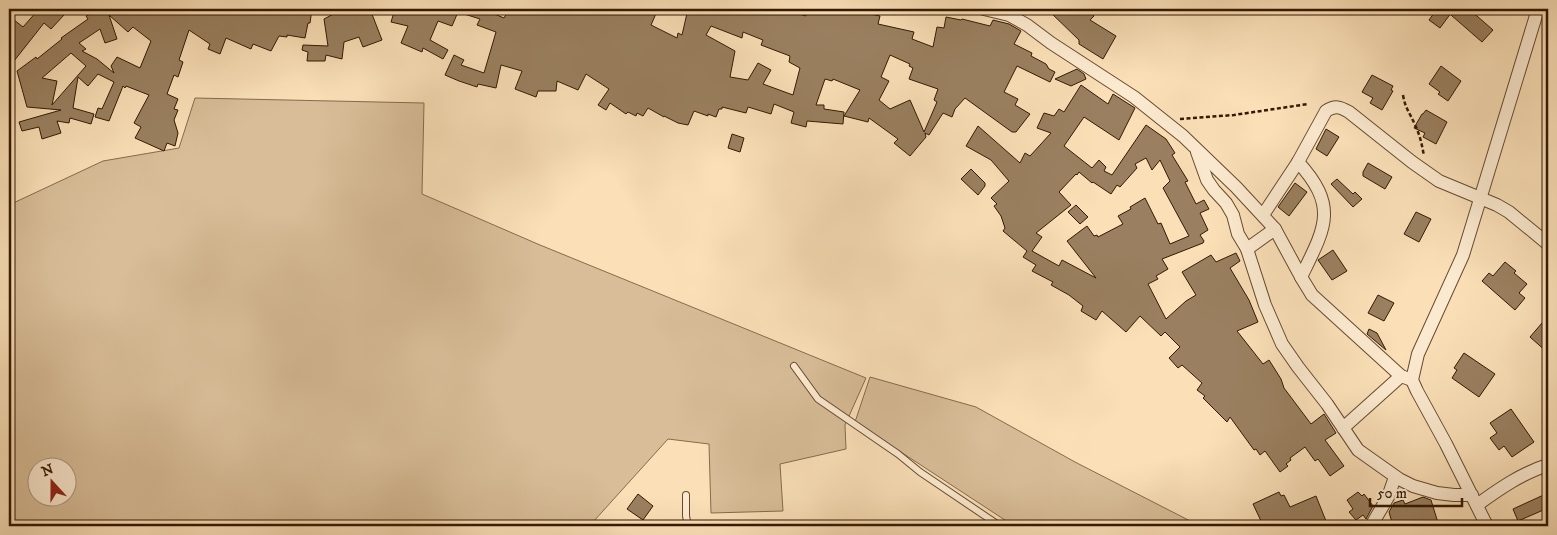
<svg xmlns="http://www.w3.org/2000/svg" width="1557" height="535" font-family="'IM FELL DW Pica',serif">
<style>
.green{fill:#d8bd98;stroke:#866b4d;fill-rule:evenodd}
.building{fill:#9a8060;stroke:#331902;fill-rule:evenodd}
.lines{fill:none;stroke-linecap:round;stroke-linejoin:round}
.service-casing{stroke:#654a2f;stroke-width:8}
.minor-casing{stroke:#654a2f;stroke-width:14}
.path{stroke:#331902;stroke-width:2.5;stroke-dasharray:4 2.5;stroke-linecap:butt}
.service{stroke:#fcead0;stroke-width:6}
.minor{stroke:#fcead0;stroke-width:12}
</style>
<rect width="100%" height="100%" fill="#fadfb7"/>
<filter id="stains"><feTurbulence type="fractalNoise" baseFrequency=".004" numOctaves="4"/><feColorMatrix values="0 0 0 0 .2 0 0 0 0 .09 0 0 0 0 .02 0 0 0 .5 -.17"/></filter>
<radialGradient id="worn" r=".72"><stop offset=".6" stop-color="#630" stop-opacity="0"/><stop offset="1" stop-color="#630" stop-opacity=".3"/></radialGradient>
<g class="green">
<path d="M195,98L424,103L422,194L540,245L866,378L845,425L846,449L780,464L783,511L711,513L709,444L668,439L593,522L599,526H9V205L103,161L179,148ZM38,468H68V498H38Z"/>
<path d="M870,377L976,407L1075,462L1200,526H1011L1008,522L855,422Z"/>
</g>
<g class="building">
<path d="M39,9H56L64,15L51,29L44,23L14,61L9,42V16L23,27Z"/>
<path d="M84,9H227L233,12L235,9H312L310,23H308L305,38L287,35V37L279,36L271,51L253,44L251,49L226,38L220,54L208,49L210,44L189,30L179,60L183,62L178,77L174,75L167,94L178,99L174,109L178,110L174,120L178,133L175,146L167,143L164,151L135,138L141,127L134,123L149,95L126,86L125,88L123,86L109,121L95,117L98,108L102,109L114,82L98,74L88,86L78,77L73,108L94,114L91,124L70,118L69,123L57,121L61,133L42,139L39,127L22,131L19,122L61,110L27,107L17,71L36,57L37,59L62,39L61,38L88,19L86,16L90,14ZM109,15L128,32L133,27L151,41L140,68L117,57L111,66L114,73L97,59L82,51L86,49L79,43L100,29L105,43L117,39ZM71,53L86,66L52,105L57,81L42,78Z"/>
<path d="M338,9H370L382,40L363,47L359,37L344,42L342,59L326,55L325,61H307L308,52L302,50L303,45L328,46L324,19L339,11Z"/>
<path d="M395,9H483L504,18L509,9H658L651,25L677,38L678,33L682,35L688,9H787L786,10L806,16L808,9H845L856,12V9H859L867,11L866,13L880,16L878,24L914,32L912,39L933,47L937,27L944,28L946,17L961,20L962,19L990,26L993,20L1009,24L1021,31L1014,44L1032,53L1031,56L1046,64L1049,69L1055,72L1050,82L1017,66L1004,92L1018,99L1015,105L1030,114L1016,132H1012L965,98L955,109L952,117L943,113L929,135L925,133L926,137L910,156L894,143L898,139L869,118L868,122L844,116L860,90L833,79L832,81L825,79L816,105H824V109L844,112L843,124L807,121L806,127L791,123L794,112L774,104L771,114L748,107L746,113L722,107V109H719L716,117L708,114V116L694,111L688,125L678,123L664,116V117L648,108L643,116L637,113L636,116L628,112L626,114L610,103L606,110L598,105L609,89L586,74L578,90L557,81L556,91H538L536,97L515,89L522,71L501,65L496,88L478,84L477,87L459,81L445,75L454,55L464,60L461,65L484,73L496,32L477,25L480,19L458,12L452,26L438,21L430,40L448,50L443,59L423,48L422,52L401,43L408,26L391,22ZM711,26L742,38L743,32L763,40L761,45L790,56L789,62L800,68L793,95L763,84L771,70L758,63L748,80L730,77L735,51L706,35ZM890,55L910,64L909,66L913,68L909,79L938,89L934,100L937,102L924,132L910,100L890,109L879,100L889,81L881,77Z"/>
<path d="M1047,9H1088L1094,16L1090,20L1116,36L1103,59L1079,44V40Z"/>
<path d="M1437,9H1446L1451,13L1440,28L1429,20Z"/>
<path d="M1456,9H1469L1493,30L1482,42L1451,15Z"/>
<path d="M1441,66L1461,81L1448,101L1438,94L1440,92L1429,84Z"/>
<path d="M1077,69L1084,74L1086,79L1071,86L1055,79Z"/>
<path d="M1372,75L1393,86L1391,90L1393,91L1382,110L1370,103L1373,98L1362,92Z"/>
<path d="M1081,85L1108,104L1113,94L1135,108L1119,140L1084,117L1064,146L1092,168L1099,160L1106,167L1104,171L1112,175L1146,125L1166,139L1175,153L1172,155L1188,181L1185,182L1196,204L1204,200L1209,209L1200,213L1208,230L1200,235L1204,241L1203,243L1162,259L1168,269L1156,276L1158,279L1148,284L1166,319L1186,301L1196,295L1182,272L1211,255L1216,262L1236,253L1240,261L1230,268L1249,300L1258,322L1237,331L1263,364L1269,360L1281,379L1284,388L1311,424L1324,414L1336,433L1325,440L1344,466L1330,476L1318,459L1315,461L1305,447L1290,458L1291,460L1286,464L1288,466L1280,472L1265,451L1260,455L1256,449L1254,450L1230,417L1227,422L1203,398L1205,396L1197,390L1202,383L1182,365L1178,368L1169,358L1180,347L1165,332L1161,336L1140,316L1126,332L1102,311L1096,320L1081,311L1083,306L1069,295L1051,285L1053,282L1032,271L1036,265L1023,257L1027,251L1003,231L1005,228L1001,216L994,206L997,204L991,198L1009,181L991,160L966,146L978,126L1020,163L1025,153L1030,156L1051,133L1037,128L1044,113L1054,116L1059,109L1064,112ZM1146,158L1152,170L1160,160L1170,181L1163,188L1189,236L1170,244L1161,223L1158,224L1145,198L1130,207L1131,209L1118,216L1123,224L1098,237L1097,235L1094,236L1087,226L1067,241L1096,278L1062,260L1059,266L1032,251L1042,237L1036,233L1071,205L1059,192L1076,174L1077,175L1079,172L1092,183L1093,182L1111,194L1117,185L1120,187L1137,168L1135,164Z"/>
<path d="M1426,110L1447,122L1436,144L1423,137L1425,133L1414,128L1422,114H1423Z"/>
<path d="M1326,129L1339,137L1327,156L1316,149Z"/>
<path d="M732,134L744,138L740,152L728,148Z"/>
<path d="M1368,163L1392,177L1385,189L1363,176V172Z"/>
<path d="M971,169L985,183V186L978,195L961,179Z"/>
<path d="M1337,179L1353,194L1355,192L1362,199L1353,207L1331,184Z"/>
<path d="M1295,183L1307,192L1289,216L1278,207Z"/>
<path d="M1076,205L1088,217L1080,224L1068,212Z"/>
<path d="M1416,212L1431,219L1419,242L1404,234Z"/>
<path d="M1333,250L1347,271L1332,280L1318,260Z"/>
<path d="M1505,262L1516,271L1514,273L1527,284L1519,293L1525,298L1515,310L1482,281L1489,273L1493,276Z"/>
<path d="M1378,295L1394,303L1384,321L1368,313Z"/>
<path d="M1548,316V353L1530,337Z"/>
<path d="M1369,329L1377,333L1386,350L1367,334Z"/>
<path d="M1464,353L1495,374L1479,397L1452,378L1457,370L1454,368Z"/>
<path d="M1511,409L1534,442L1512,457L1504,446L1499,450L1490,438L1497,433L1490,423Z"/>
<path d="M1279,492L1281,496L1284,495L1290,507L1316,496L1328,526H1284L1282,522L1274,526H1265L1263,521H1261L1253,504Z"/>
<path d="M1358,492L1362,496L1364,494L1373,506L1366,519L1363,515L1356,520L1349,512L1353,509L1347,500Z"/>
<path d="M1548,493V508L1518,521L1513,509Z"/>
<path d="M638,494L653,506L643,520L627,509Z"/>
<path d="M1423,497L1431,500L1439,526H1393L1389,512L1394,503L1403,500L1405,504Z"/>
</g>
<g class="lines">
<defs>
<g id="service">
<path d="M794,366L818,399L898,454L920,472L1000,526"/>
<path d="M686,495V516L688,526"/>
</g>
<g id="minor">
<path d="M984,9L1009,15L1027,25L1051,43L1134,97L1183,136L1236,187L1275,229L1301,277L1312,295L1401,376L1412,380"/>
<path d="M1197,152L1207,180L1214,190L1226,203L1233,215L1238,234L1247,249L1265,305L1282,344L1298,367L1327,404L1358,450L1399,479L1413,486L1437,493L1454,495H1472"/>
<path d="M1298,162C1339,207 1325,228 1301,277"/>
<path d="M1263,215L1298,162L1326,111C1335,105 1340,107 1349,112L1412,162L1439,181L1497,205L1509,212L1548,244"/>
<path d="M1247,249L1275,229"/>
<path d="M1343,428L1401,376"/>
<path d="M1477,505C1499,489 1522,473 1548,465"/>
<path d="M1371,526L1388,497L1395,477"/>
<path d="M1487,526L1446,444L1417,391L1412,380L1418,354L1463,255L1538,9"/>
</g>
</defs>
<use href="#service" class="service-casing"/>
<use href="#minor" class="minor-casing"/>
<g class="path">
<path d="M1403,95C1405,108 1410,113 1415,125C1420,135 1422,145 1424,156"/>
<path d="M1180,119L1234,115L1308,104"/>
</g>
<use href="#service" class="service"/>
<use href="#minor" class="minor"/>
</g>
<rect width="1557" height="535" fill="none" stroke="#fadfb7" stroke-width="30"/>
<rect x="10" y="10" width="1537" height="515" fill="none" stroke="#331902" stroke-width="2.5"/>
<rect x="15" y="15" width="1527" height="505" fill="none" stroke="#331902"/>
<g transform="translate(52 482) rotate(339)"><circle r="24" fill="#fcead0" stroke="#ac967e"/>
<path d="M0-4L9 19L0 12L-9 19Z" fill="#8f2418"/>
<text y="-8" font-size="14" font-weight="bold" text-anchor="middle" fill="#331902">N</text>
</g>
<path d="M1370 498v8h92v-8" fill="none" stroke="#331902" stroke-width="2.5"/>
<text x="1377" y="498" font-size="15" fill="#331902" stroke="#fcead0" stroke-width="4" paint-order="stroke">50 m</text>
<rect width="100%" height="100%" filter="url(#stains)"/>
<rect width="100%" height="100%" fill="url(#worn)"/>
</svg>
